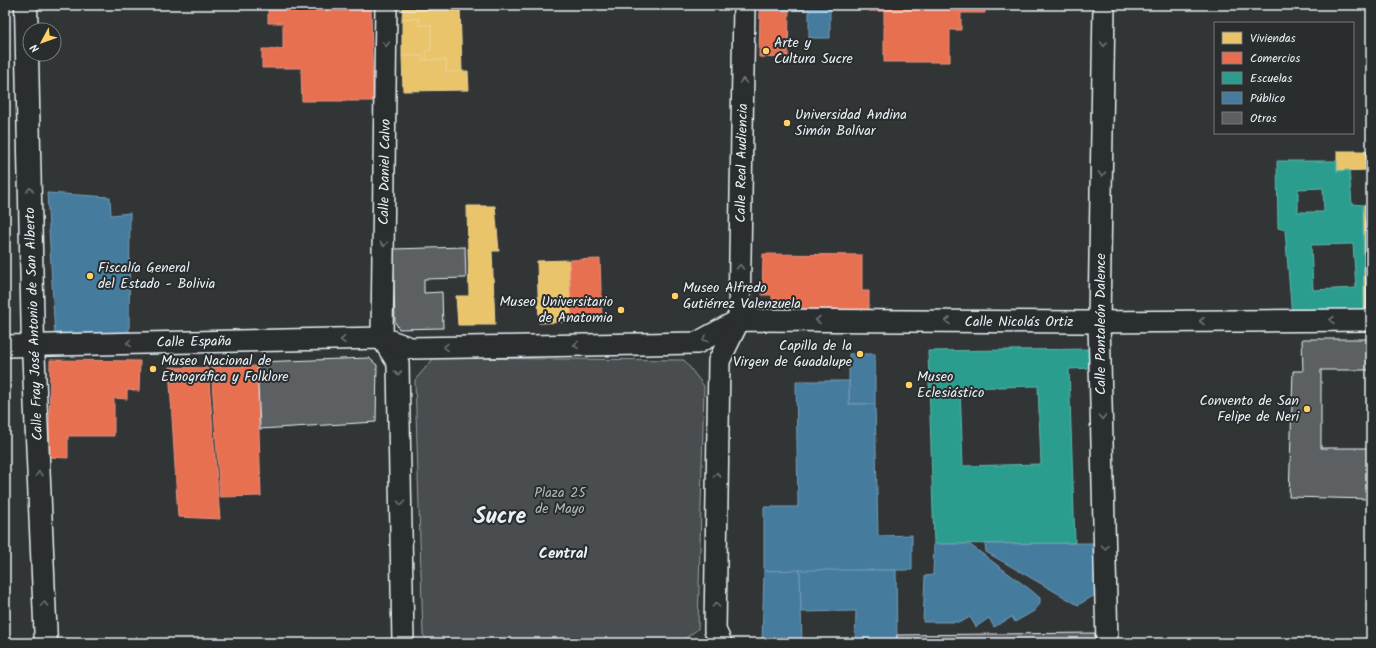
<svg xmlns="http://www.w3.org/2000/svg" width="1376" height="648" font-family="Kalam,sans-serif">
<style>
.green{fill:#494d4f;stroke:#989fa4}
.homes{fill:#e9c46a;stroke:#e9d295}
.shops{fill:#e76f51;stroke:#e79683}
.schools{fill:#2a9d8f;stroke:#63b6ae;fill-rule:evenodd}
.public{fill:#457b9d;stroke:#769eb8}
.building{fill:#5c6063;stroke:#e8f1f8}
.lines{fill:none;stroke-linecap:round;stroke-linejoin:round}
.street-casing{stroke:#e8f1f8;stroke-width:24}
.primary-casing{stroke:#e8f1f8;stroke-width:25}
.street{stroke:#2a2d2e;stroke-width:21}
.primary{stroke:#2a2d2e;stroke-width:22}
.oneway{stroke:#6c7275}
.poi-dot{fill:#ffd166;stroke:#2a2d2e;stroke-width:1.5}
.labels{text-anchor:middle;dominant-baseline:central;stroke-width:4;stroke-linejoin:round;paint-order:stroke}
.poi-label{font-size:14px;fill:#e8f1f8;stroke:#2a2d2e;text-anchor:start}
.street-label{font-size:14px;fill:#e8f1f8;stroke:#2a2d2e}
.park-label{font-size:14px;fill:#b0b8bd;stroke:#2a2d2e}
.neighbourhood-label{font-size:15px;font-weight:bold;fill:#e8f1f8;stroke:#2a2d2e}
.town-label{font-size:22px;font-weight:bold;fill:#e8f1f8;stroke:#2a2d2e}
</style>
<rect width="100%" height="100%" fill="#323536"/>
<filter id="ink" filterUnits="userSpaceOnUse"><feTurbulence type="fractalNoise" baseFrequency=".025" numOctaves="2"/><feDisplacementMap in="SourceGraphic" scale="8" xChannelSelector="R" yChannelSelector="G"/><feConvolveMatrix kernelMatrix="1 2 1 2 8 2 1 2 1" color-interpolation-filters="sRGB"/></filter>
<g filter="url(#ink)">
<path class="green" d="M434,358L684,360L704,386L698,629L682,641L629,643H431L423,635L415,380Z"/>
<g class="homes">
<path d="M403,5H460L462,71L446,72V60H426V50H431V25H419V19H402Z"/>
<path d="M402,19H419V25H431V50H426V60H422V56H402Z"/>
<path d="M402,56H422V60H446V72L468,71L469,90L403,91Z"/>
<path d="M1337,151H1371V170L1337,171Z"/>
<path d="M1363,205H1371V315L1364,316Z"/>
<path d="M467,206H495L499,251H492L495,325H458L456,296H469Z"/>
<path d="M569,260L572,322L539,323L537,261Z"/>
</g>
<g class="shops">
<path d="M869,5H985V13H961V30H950V62H884V11H869Z"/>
<path d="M371,7L373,101H302L301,68H262V49H283V23H268V8Z"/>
<path d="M760,10L789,11L788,58L759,57Z"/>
<path d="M763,254L862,255V291H869V312L772,311V295H762Z"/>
<path d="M600,259L602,321L572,322L569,260Z"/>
<path d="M50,360L140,361L139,391L127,390V399L114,398V436H68V458L49,457Z"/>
<path d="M257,366L261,496L220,497L211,367Z"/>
<path d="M169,367L208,368L220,519L178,517Z"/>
</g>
<g class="schools">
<path d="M1277,161H1337V171L1349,170L1352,204L1363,205L1364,316L1292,317L1285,230L1278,228ZM1323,188L1324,212H1298V189ZM1353,244L1356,288L1313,290L1311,245Z"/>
<path d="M1092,349V368L1069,369L1075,543L934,544L928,351ZM1038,386L1041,464L963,466L960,388Z"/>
</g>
<g class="public">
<path d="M758,5H869V9H830V38H809V10H758Z"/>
<path d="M47,193L110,197L111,215L130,213L129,337H55Z"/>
<rect x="849" y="354" width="26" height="50"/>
<path d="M796,381H849V404H875L878,536L912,535V570L764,571V507H798Z"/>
<path d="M1094,543L1095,595L1078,605L986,552L985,544Z"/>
<path d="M934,544H969L1032,591L1040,598V604L1034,611L1015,622L1012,617L994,627L989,618L976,627L970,617L961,622H923L925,576L933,575Z"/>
<path d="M800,570L802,643H762L764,571Z"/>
<path d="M800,570H896L897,643H855L856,611L801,612Z"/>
</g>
<g class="building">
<path d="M465,247L466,278L424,279V293L442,292L443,328L399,329L395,322L393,249Z"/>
<path d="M1302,339H1371V370H1321V448H1371V499L1289,497L1293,371H1303Z"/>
<path d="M369,358L377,365L376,422L260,429L257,362Z"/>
<path d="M1095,633L1094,643H897V635Z"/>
</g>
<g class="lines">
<defs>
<g id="street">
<path d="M1104,5L1099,322L1107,643"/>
<path d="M382,338L386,5"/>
<path d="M382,338L398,363L403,643"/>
<path d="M5,346L382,338L410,348L697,343L739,320L1083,322L1371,320"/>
<path d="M721,643L715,630L719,361L739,320L744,5"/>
</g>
<path id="primary" d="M26,5L33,345L46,643"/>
</defs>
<use href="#street" class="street-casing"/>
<use href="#primary" class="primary-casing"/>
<use href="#street" class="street"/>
<use href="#primary" class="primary"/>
</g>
<defs><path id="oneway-chevron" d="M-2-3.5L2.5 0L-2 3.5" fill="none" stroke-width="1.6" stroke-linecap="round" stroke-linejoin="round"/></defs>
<g class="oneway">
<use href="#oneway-chevron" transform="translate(386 44) rotate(91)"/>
<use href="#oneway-chevron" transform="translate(1104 44) rotate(91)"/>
<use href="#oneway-chevron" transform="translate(743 81) rotate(-89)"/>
<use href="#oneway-chevron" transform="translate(1102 174) rotate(91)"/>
<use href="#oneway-chevron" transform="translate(30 190) rotate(-91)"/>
<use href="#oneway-chevron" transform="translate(384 244) rotate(91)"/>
<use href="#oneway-chevron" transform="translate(740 267) rotate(-89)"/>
<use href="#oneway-chevron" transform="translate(818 320) rotate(-180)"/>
<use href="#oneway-chevron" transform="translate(1332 320) rotate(180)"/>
<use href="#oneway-chevron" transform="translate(948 321) rotate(-180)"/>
<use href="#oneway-chevron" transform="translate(1202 321) rotate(180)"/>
<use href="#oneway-chevron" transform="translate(705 339) rotate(151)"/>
<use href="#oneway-chevron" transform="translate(343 340) rotate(179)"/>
<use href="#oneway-chevron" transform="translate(129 343) rotate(179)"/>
<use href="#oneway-chevron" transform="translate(576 345) rotate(179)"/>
<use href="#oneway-chevron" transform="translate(446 347) rotate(179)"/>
<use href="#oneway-chevron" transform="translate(398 373) rotate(89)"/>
<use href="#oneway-chevron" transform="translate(1102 417) rotate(89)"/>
<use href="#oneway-chevron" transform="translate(39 474) rotate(-92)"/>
<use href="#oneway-chevron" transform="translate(717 475) rotate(-89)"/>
<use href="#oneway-chevron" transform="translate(401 503) rotate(89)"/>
<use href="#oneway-chevron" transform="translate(1105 547) rotate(89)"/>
<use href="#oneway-chevron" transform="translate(44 604) rotate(-92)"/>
<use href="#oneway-chevron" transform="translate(716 605) rotate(-89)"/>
</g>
</g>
<g class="poi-dot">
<circle cx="766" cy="51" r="4"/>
<circle cx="787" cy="123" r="4"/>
<circle cx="90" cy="276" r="4"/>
<circle cx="675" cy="296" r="4"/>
<circle cx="621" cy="310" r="4"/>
<circle cx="860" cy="354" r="4"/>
<circle cx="153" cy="369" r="4"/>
<circle cx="909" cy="385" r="4"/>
<circle cx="1307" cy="409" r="4"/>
</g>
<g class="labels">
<g class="poi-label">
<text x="774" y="43">Arte y<tspan x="774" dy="16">Cultura Sucre</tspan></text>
<text x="795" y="115">Universidad Andina<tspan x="795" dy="16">Simón Bolívar</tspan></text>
<text x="98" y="268">Fiscalía General<tspan x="98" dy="16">del Estado - Bolivia</tspan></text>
<text x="683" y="288">Museo Alfredo<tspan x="683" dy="16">Gutiérrez Valenzuela</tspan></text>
<text x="613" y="302" text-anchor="end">Museo Universitario<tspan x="613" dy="16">de Anatomia</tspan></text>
<text x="852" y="346" text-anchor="end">Capilla de la<tspan x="852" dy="16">Virgen de Guadalupe</tspan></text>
<text x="161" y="361">Museo Nacional de<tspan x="161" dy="16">Etnográfica y Folklore</tspan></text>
<text x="917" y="377">Museo<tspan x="917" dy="16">Eclesiástico</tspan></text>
<text x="1299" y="401" text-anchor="end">Convento de San<tspan x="1299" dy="16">Felipe de Neri</tspan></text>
</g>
<g class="street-label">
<text transform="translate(742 163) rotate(-89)">Calle Real Audiencia</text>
<text transform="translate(385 172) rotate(-89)">Calle Daniel Calvo</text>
<text x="1019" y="322">Calle Nicolás Ortiz</text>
<text transform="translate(34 324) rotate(-92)">Calle Fray José Antonio de San Alberto</text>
<text transform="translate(1101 324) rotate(-90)">Calle Pantaleón Dalence</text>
<text transform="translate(194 342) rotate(-1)">Calle España</text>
</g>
<g class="park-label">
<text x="560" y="493">Plaza 25<tspan x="560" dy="16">de Mayo</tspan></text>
</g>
<g class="neighbourhood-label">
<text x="563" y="554">Central</text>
</g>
<g class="town-label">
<text x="500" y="517">Sucre</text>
</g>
</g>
<rect width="1376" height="648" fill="none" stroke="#2a2d2e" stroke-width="20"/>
<rect x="10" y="10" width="1356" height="628" fill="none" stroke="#e8f1f8" stroke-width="1.5" filter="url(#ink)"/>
<rect x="1214" y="22" width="140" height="112" fill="#2a2d2e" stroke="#767b7f"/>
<rect x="1222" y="32" width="20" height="12" fill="#e9c46a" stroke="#767b7f"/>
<text x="1250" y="42" font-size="12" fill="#e8f1f8">Viviendas</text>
<rect x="1222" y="52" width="20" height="12" fill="#e76f51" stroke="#767b7f"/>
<text x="1250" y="62" font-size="12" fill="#e8f1f8">Comercios</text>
<rect x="1222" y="72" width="20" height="12" fill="#2a9d8f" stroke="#767b7f"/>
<text x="1250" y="82" font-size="12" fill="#e8f1f8">Escuelas</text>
<rect x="1222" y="92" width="20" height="12" fill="#457b9d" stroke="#767b7f"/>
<text x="1250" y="102" font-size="12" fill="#e8f1f8">Público</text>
<rect x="1222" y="112" width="20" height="12" fill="#5c6063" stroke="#767b7f"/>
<text x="1250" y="122" font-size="12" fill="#e8f1f8">Otros</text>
<g transform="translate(42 42) rotate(229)"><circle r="19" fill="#2a2d2e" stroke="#767b7f"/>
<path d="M0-3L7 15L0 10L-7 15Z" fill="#ffd166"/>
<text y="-6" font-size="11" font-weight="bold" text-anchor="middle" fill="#e8f1f8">N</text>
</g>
</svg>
